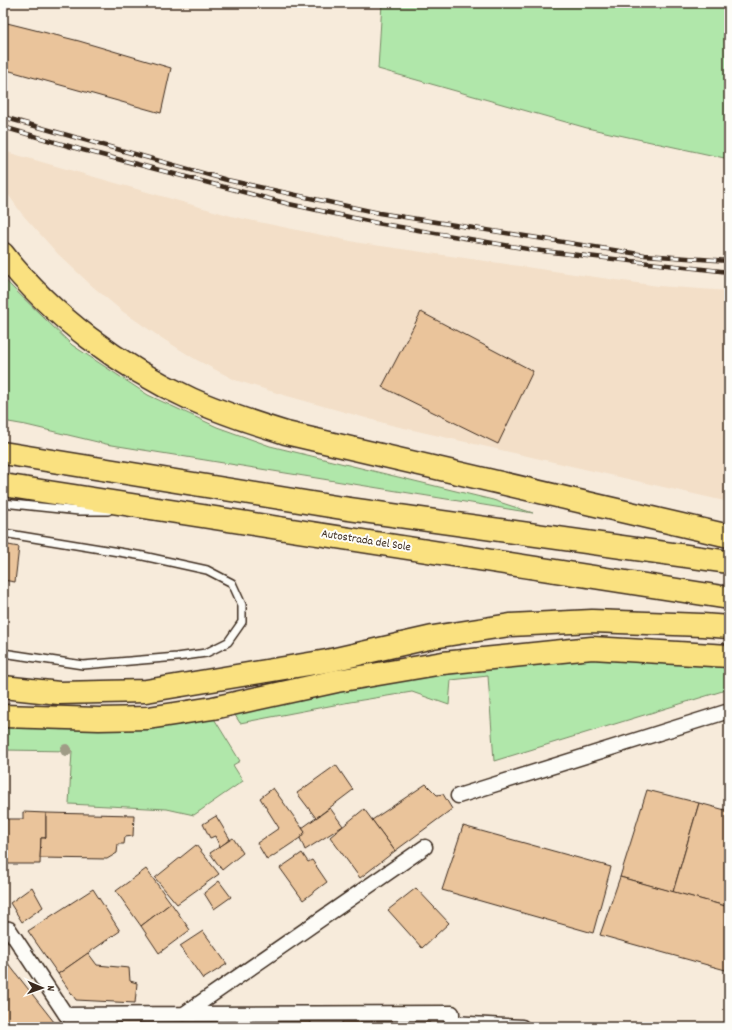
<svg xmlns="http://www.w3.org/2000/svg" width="732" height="1030" font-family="Dekko,sans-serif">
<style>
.built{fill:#f3dfc8}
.green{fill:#b0e7aa;stroke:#768864}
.building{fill:#eac49b;stroke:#3b2a1e}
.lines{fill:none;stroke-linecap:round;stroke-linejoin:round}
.service-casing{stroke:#3b2a1e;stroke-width:10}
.minor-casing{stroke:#3b2a1e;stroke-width:17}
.motorway-casing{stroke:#3b2a1e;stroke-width:25}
.service{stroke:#fdfcf7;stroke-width:7}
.minor{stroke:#fdfcf7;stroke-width:14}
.motorway{stroke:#fae180;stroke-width:22}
.rail-casing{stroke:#3b2a1e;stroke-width:4.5}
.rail{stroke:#fdfcf7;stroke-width:3;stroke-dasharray:9;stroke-linecap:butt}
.tree{fill:#a09b86}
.labels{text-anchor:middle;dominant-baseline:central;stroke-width:4;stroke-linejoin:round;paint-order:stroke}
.street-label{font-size:12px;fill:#3b2a1e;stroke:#fdfcf7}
</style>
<rect width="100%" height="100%" fill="#f7ebdb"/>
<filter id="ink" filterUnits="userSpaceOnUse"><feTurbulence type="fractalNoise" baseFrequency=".025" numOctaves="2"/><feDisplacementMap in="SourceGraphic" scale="8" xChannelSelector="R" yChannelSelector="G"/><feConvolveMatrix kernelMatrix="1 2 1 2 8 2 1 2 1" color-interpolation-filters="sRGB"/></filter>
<g filter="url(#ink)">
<path class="built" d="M3,151L235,217L360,243L658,286L729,291V502L391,425L280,394L235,380L195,359L160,337L122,311L91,285L58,254L22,214L3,187Z"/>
<g class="green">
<path d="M382,3H729V159L587,128L378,69Z"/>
<path d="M3,277L11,286L72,345L148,395L217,427L270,446L493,500L533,513L106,444L26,425L3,421Z"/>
<path d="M587,659L729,665V689L494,761L488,676L451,680L449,705L412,692L350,702L240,723L233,712L383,679Z"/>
<path d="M213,717L240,761L233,765L243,781L194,815L167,809L69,804L72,751L3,750V726Z"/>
</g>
<g class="building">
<path d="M3,22L79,41L171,68L161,113L3,69Z"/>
<path d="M421,312L533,371L498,444L382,387Z"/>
<path d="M3,544L19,547L15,582L3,580Z"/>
<path d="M336,765L353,790L316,818L297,793Z"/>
<path d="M426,784L437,795L443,794L452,809L395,851L372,820Z"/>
<path d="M273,788L305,832L300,838L267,860L257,843L279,828L260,798Z"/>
<path d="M647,790L699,803L673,892L620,877Z"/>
<path d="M699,803L729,811V907L673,892Z"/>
<path d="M330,808L343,826L305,850L300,838L305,832L302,828Z"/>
<path d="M364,809L395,851L360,878L330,837Z"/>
<path d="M23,812L46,813V838H41L40,864H3V819H23Z"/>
<path d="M46,813L134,815L133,836L125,837L124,844H118L117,853L107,859L40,858L41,838H46Z"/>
<path d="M216,816L230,839L220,847L215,836L210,838L203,824Z"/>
<path d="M463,826L611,867L593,933L442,890Z"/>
<path d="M233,838L243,853L222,870L210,853Z"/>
<path d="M196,845L219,874L177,904L155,878Z"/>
<path d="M302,853L308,862L312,860L327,882L303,900L280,868Z"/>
<path d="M146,869L171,903L141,926L116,891Z"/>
<path d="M620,877L729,907V971L600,935Z"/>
<path d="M219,881L231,897L214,909L204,893Z"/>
<path d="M32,887L43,907L22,922L10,903Z"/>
<path d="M416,888L449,923L422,948L388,910Z"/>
<path d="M93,889L120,931L58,974L28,931Z"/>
<path d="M171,903L190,930L159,953L141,926Z"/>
<path d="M203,931L227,964L203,979L180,946Z"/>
<path d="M88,953L97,965L129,968L130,981L137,983L135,1003L76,1000L58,974Z"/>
<path d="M3,957L58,1027H3Z"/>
<path d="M211,1021L311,1022V1027H211Z"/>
<path d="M342,1022L430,1023V1027H342Z"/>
</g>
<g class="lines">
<defs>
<g id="service">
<path d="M3,503L79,511H108"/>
<path d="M3,533L143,556L207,570L232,583L242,605V622L228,642L206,653L177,657L83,665L3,653"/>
</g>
<g id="minor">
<path d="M458,796L729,711"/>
<path d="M3,928L9,929L66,1015L184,1014L425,847"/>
<path d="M184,1014L452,1013V1027"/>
<path d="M452,1023L522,1027"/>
</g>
<g id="motorway">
<path d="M3,254C51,316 121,367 191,399C222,413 254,423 286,433L729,536"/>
<path d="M3,453L342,508L729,562"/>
<path d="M3,485L729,598"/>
<path d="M3,687L59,693L146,691L327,661L433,637L510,625L592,621L702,625L729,627"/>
<path d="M3,716L99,719L148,718L213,708L337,681L443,663L592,648L729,656"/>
</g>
</defs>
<use href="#service" class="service-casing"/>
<use href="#minor" class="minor-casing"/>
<use href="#motorway" class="motorway-casing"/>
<use href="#service" class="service"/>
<use href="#minor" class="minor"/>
<use href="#motorway" class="motorway"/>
<defs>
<g id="rail">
<path d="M3,117L227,180L379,213L645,255L729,261"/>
<path d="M3,127L79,149L289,204L377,223L534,250L729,272"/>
</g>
</defs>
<use href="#rail" class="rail-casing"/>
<use href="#rail" class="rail"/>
</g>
<circle class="tree" cx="66" cy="750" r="6"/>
</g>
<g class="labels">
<g class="street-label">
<text transform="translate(366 541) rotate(9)">Autostrada del Sole</text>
</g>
</g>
<rect width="732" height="1030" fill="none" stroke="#fdfcf7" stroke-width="16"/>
<rect x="8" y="8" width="716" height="1014" fill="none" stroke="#3b2a1e" stroke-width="1.5" filter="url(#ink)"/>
<g transform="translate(42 988) rotate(92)" stroke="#fdfcf7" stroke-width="3" paint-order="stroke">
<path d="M0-3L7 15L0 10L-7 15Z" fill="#3b2a1e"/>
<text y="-6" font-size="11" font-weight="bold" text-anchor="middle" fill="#3b2a1e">N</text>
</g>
</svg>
